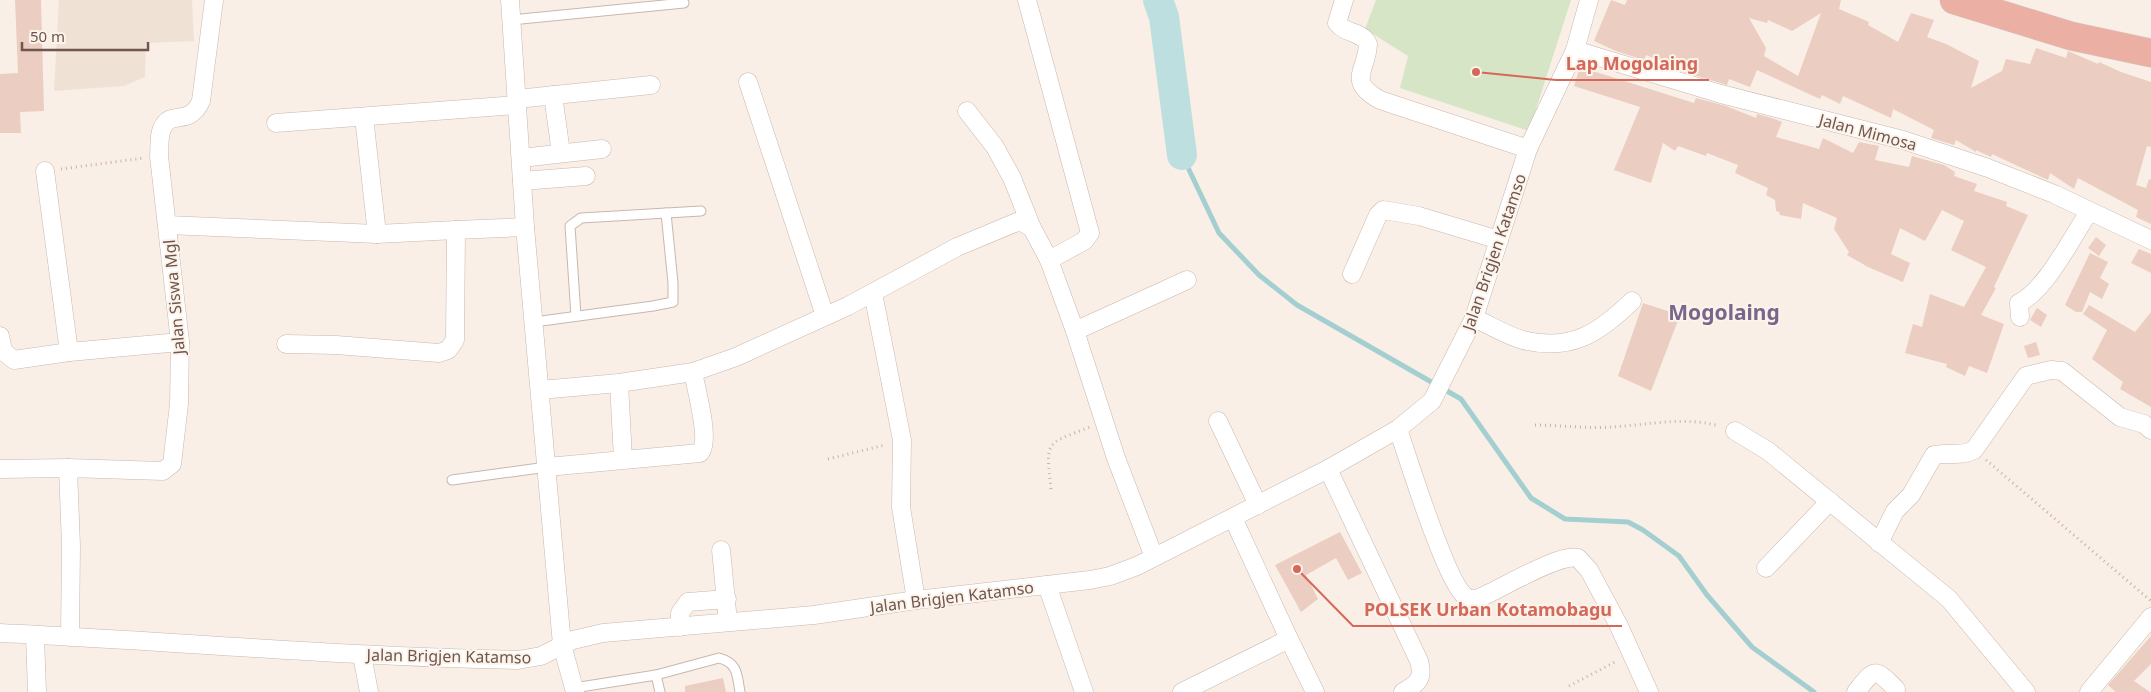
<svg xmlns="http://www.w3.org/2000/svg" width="2151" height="692" font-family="'Noto Sans',sans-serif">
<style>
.residential{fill:#f0e1d5}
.green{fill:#d6e5c6}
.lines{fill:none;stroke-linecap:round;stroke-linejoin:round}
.stream{stroke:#a4cfd0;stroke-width:5}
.river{stroke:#bddfe0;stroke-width:30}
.building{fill:#ebcdc1;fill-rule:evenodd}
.lane-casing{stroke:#c9b7ad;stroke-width:11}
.street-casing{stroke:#c9b7ad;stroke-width:19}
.highway-casing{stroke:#d4ccca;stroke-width:29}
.path{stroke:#d0b0a4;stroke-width:3;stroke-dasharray:1 4;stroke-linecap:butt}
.lane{stroke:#fff;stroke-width:9}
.street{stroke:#fff;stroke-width:18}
.highway{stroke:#ebafa4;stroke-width:28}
.labels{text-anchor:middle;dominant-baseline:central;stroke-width:4;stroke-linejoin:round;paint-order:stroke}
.street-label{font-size:16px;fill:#6f564e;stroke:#fcf4eb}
.district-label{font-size:21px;font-weight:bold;fill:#7a668b;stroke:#fcf4eb}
.leader{fill:none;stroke:#d4685a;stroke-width:2}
.callout-dot{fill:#d4685a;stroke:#fcf4eb;stroke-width:2}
.callout-label{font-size:18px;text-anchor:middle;font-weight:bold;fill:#d4685a;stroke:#fcf4eb;stroke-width:4;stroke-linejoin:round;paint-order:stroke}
</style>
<rect width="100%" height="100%" fill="#f9efe6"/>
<path class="residential" d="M59,0H192L194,41L146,43L145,77L124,86L54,91Z"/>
<path class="green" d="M1376,0H1571L1529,131L1400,88L1408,56L1365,29Z"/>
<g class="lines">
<path class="stream" d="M1182,155L1219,233L1259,275L1297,305L1461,399L1531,498L1565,519L1628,522L1643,530L1679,556L1707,595L1752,647L1814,692"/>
<path class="river" d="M1158,0L1164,17L1182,155"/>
</g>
<g class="building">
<path d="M15,0H41L44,111L20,112L21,133H0V74L18,73Z"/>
<path d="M1611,0L1625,5L1627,0H1841L1839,9L1869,22L1868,25L1898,42L1911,13L1934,20L1927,37L1946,44L1979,61L1971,88L2002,71L2006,59L2030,64L2036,48L2066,58L2068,51L2098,64L2099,62L2121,72L2151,82V147L2147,146L2136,185L2146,188L2149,179L2151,180V224L2136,217L2138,210L2078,178L2074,189L2050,173L2048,180L1992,154L1991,157L1976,150V152L1956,140L1954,145L1931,138L1934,130L1893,109L1891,118L1843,96L1840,104L1822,95L1820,99L1757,70L1750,87L1729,79L1727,85L1677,70L1678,68L1646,55L1644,60L1616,51L1594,41ZM1821,13L1798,76L1764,56L1766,48L1749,18L1767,23L1768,20L1792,31Z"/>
<path d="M1580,67L1694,103L1696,98L1726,106L1756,118L1757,114L1772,118L1782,122L1776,137L1819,149L1823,138L1853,153L1859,142L1879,146L1875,160L1909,167L1912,156L1944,165L1955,172L1954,176L1977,184L1974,191L2007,202L2006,206L2028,215L1994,287L1996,288L1981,315L2004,324L1987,373L1969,366L1965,376L1946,367L1947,364L1905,353L1913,324L1922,327L1930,294L1964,307L1986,267L1951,250L1964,221L1942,210L1925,241L1900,228L1891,254L1910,263L1903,282L1868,267L1847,255L1849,252L1834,229L1837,218L1803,203L1801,219L1780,215L1779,212L1776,211L1775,200L1766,195L1768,188L1735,173L1738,165L1707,153L1706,156L1678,146L1675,151L1663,143L1651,183L1614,170L1640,107L1574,86Z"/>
<path d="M2096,237L2106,245L2099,256L2088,248Z"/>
<path d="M2139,249L2151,254V273L2131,263Z"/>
<path d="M2090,253L2108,262L2100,278L2109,284L2102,299L2090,292L2082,312H2076L2065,305Z"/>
<path d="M1643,303L1680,315L1651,391L1618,376Z"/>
<path d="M2089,305L2135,332L2151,312V407L2120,389L2123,382L2092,359L2107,330L2083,314Z"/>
<path d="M2037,308L2047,315L2041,327L2030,320Z"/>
<path d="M2036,342L2040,355L2028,358L2024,346Z"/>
<path d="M1340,532L1362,573L1348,580L1336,558L1306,575L1318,599L1301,612L1275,565Z"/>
<path d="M2151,636V664L2134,681L2150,692H2116L2108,685Z"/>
<path d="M723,678L726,692H685V686Z"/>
</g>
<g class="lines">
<defs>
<g id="lane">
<path d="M511,20L684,3"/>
<path d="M576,316L570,226L581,218L701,211"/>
<path d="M534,322L653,306L673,302V283L666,213"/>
<path d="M452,480L547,467"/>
<path d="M656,675L719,658C738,663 737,675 740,692"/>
<path d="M574,688L656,675L660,692"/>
</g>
<g id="street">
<path d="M510,0L525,227L562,645L575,692"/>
<path d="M1027,0L1090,233L1084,241L1049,260"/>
<path d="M1344,0L1337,23C1345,34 1362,31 1368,44C1367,71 1346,81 1380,100L1528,149"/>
<path d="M1575,50L1721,94L1903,140L1988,168L2054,194L2151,240"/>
<path d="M748,82L825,316"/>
<path d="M553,95L561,153"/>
<path d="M517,99L651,85"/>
<path d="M967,111L995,147L1012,178L1032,228"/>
<path d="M364,117L377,234"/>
<path d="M276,123L517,105"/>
<path d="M521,158L602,149"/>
<path d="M45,171L69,352L180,342"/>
<path d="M522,181L586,176"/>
<path d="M167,225L377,234L456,230"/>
<path d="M1352,274L1378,215L1383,210L1419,216L1499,240"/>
<path d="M873,293L902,440L901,507L916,600"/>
<path d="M2020,317L2019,303C2046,290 2072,237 2089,212"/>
<path d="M1474,318C1490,325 1507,336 1523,340C1571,352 1599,333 1632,301"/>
<path d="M1075,331L1187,280"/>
<path d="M0,336L3,351L14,360L69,352"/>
<path d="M286,344L336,345L439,353L448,350L455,340L456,230L525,227"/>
<path d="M619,383L623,459"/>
<path d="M540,390L619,383L693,372L736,357L848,306L957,247L1017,222L1024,223L1032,228L1049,260L1075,331L1116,458L1154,557"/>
<path d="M1218,421L1258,505"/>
<path d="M1398,429C1408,458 1446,582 1465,596C1470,600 1473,599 1479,598C1501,589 1559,553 1578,558L1589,570L1618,624L1649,692"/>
<path d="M1735,431L1768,451L1949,599L2026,692"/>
<path d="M547,467L700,453C711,441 696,389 693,372"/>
<path d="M0,469L68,468"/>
<path d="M1328,469L1419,661C1424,678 1418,684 1403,692"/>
<path d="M1233,518L1289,639L1315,692"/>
<path d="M1879,543L1895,511L1911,495L1934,455C1949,452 1961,457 1974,450L2026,376L2051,370L2062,371L2120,417L2144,424L2151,430"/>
<path d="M721,550L728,622"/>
<path d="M1766,568L1830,501"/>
<path d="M1047,585L1084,692"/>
<path d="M680,627V613L688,602L727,599"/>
<path d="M0,633C173,641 345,657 518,660L541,656L573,640L603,633L814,615L916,600L1090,580L1110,576L1137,566L1328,469L1398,429L1432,401L1474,318L1528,149L1575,50L1589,0"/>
<path d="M35,635L37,692"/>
<path d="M70,637L71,546L68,468L163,471L172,464L179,404L180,342L159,156C160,147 158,133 164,125C172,111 190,126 201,101L214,0"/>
<path d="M362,655L369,692"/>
<path d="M1182,692L1289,639"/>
<path d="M1856,692C1875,668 1874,667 1896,689"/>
<path d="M2089,692L2151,617"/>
</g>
<path id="highway" d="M1954,0L2071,36L2151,53"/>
</defs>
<use href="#lane" class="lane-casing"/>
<use href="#street" class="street-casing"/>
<use href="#highway" class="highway-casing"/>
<g class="path">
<path d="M61,169L144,158"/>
<path d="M1535,425C1561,425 1587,429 1612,427C1647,425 1685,416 1719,426"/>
<path d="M828,459L885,445"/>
<path d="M1986,460L2151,601"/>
<path d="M1051,489C1046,440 1044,445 1090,427"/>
<path d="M1569,686L1617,661"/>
</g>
<use href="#lane" class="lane"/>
<use href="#street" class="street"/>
<use href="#highway" class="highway"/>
</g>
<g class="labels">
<g class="street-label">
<text transform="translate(1868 132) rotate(15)">Jalan Mimosa</text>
<text transform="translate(1494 252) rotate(-71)">Jalan Brigjen Katamso</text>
<text transform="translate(174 297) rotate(-95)">Jalan Siswa Mgl</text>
<text transform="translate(952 597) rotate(-7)">Jalan Brigjen Katamso</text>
<text transform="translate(449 656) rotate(1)">Jalan Brigjen Katamso</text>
</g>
<g class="district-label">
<text x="1724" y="312">Mogolaing</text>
</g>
</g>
<path class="leader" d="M1476 72L1556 80H1709M1297 569L1353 626H1622"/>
<g class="callout-dot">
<circle cx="1476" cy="72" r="5"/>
<circle cx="1297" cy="569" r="5"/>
</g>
<g class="callout-label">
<text x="1632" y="70">Lap Mogolaing</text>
<text x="1488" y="616">POLSEK Urban Kotamobagu</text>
</g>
<path d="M22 42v8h126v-8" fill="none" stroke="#6f564e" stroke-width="2.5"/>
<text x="30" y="42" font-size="15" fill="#6f564e" stroke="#fcf4eb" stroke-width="4" paint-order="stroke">50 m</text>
</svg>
